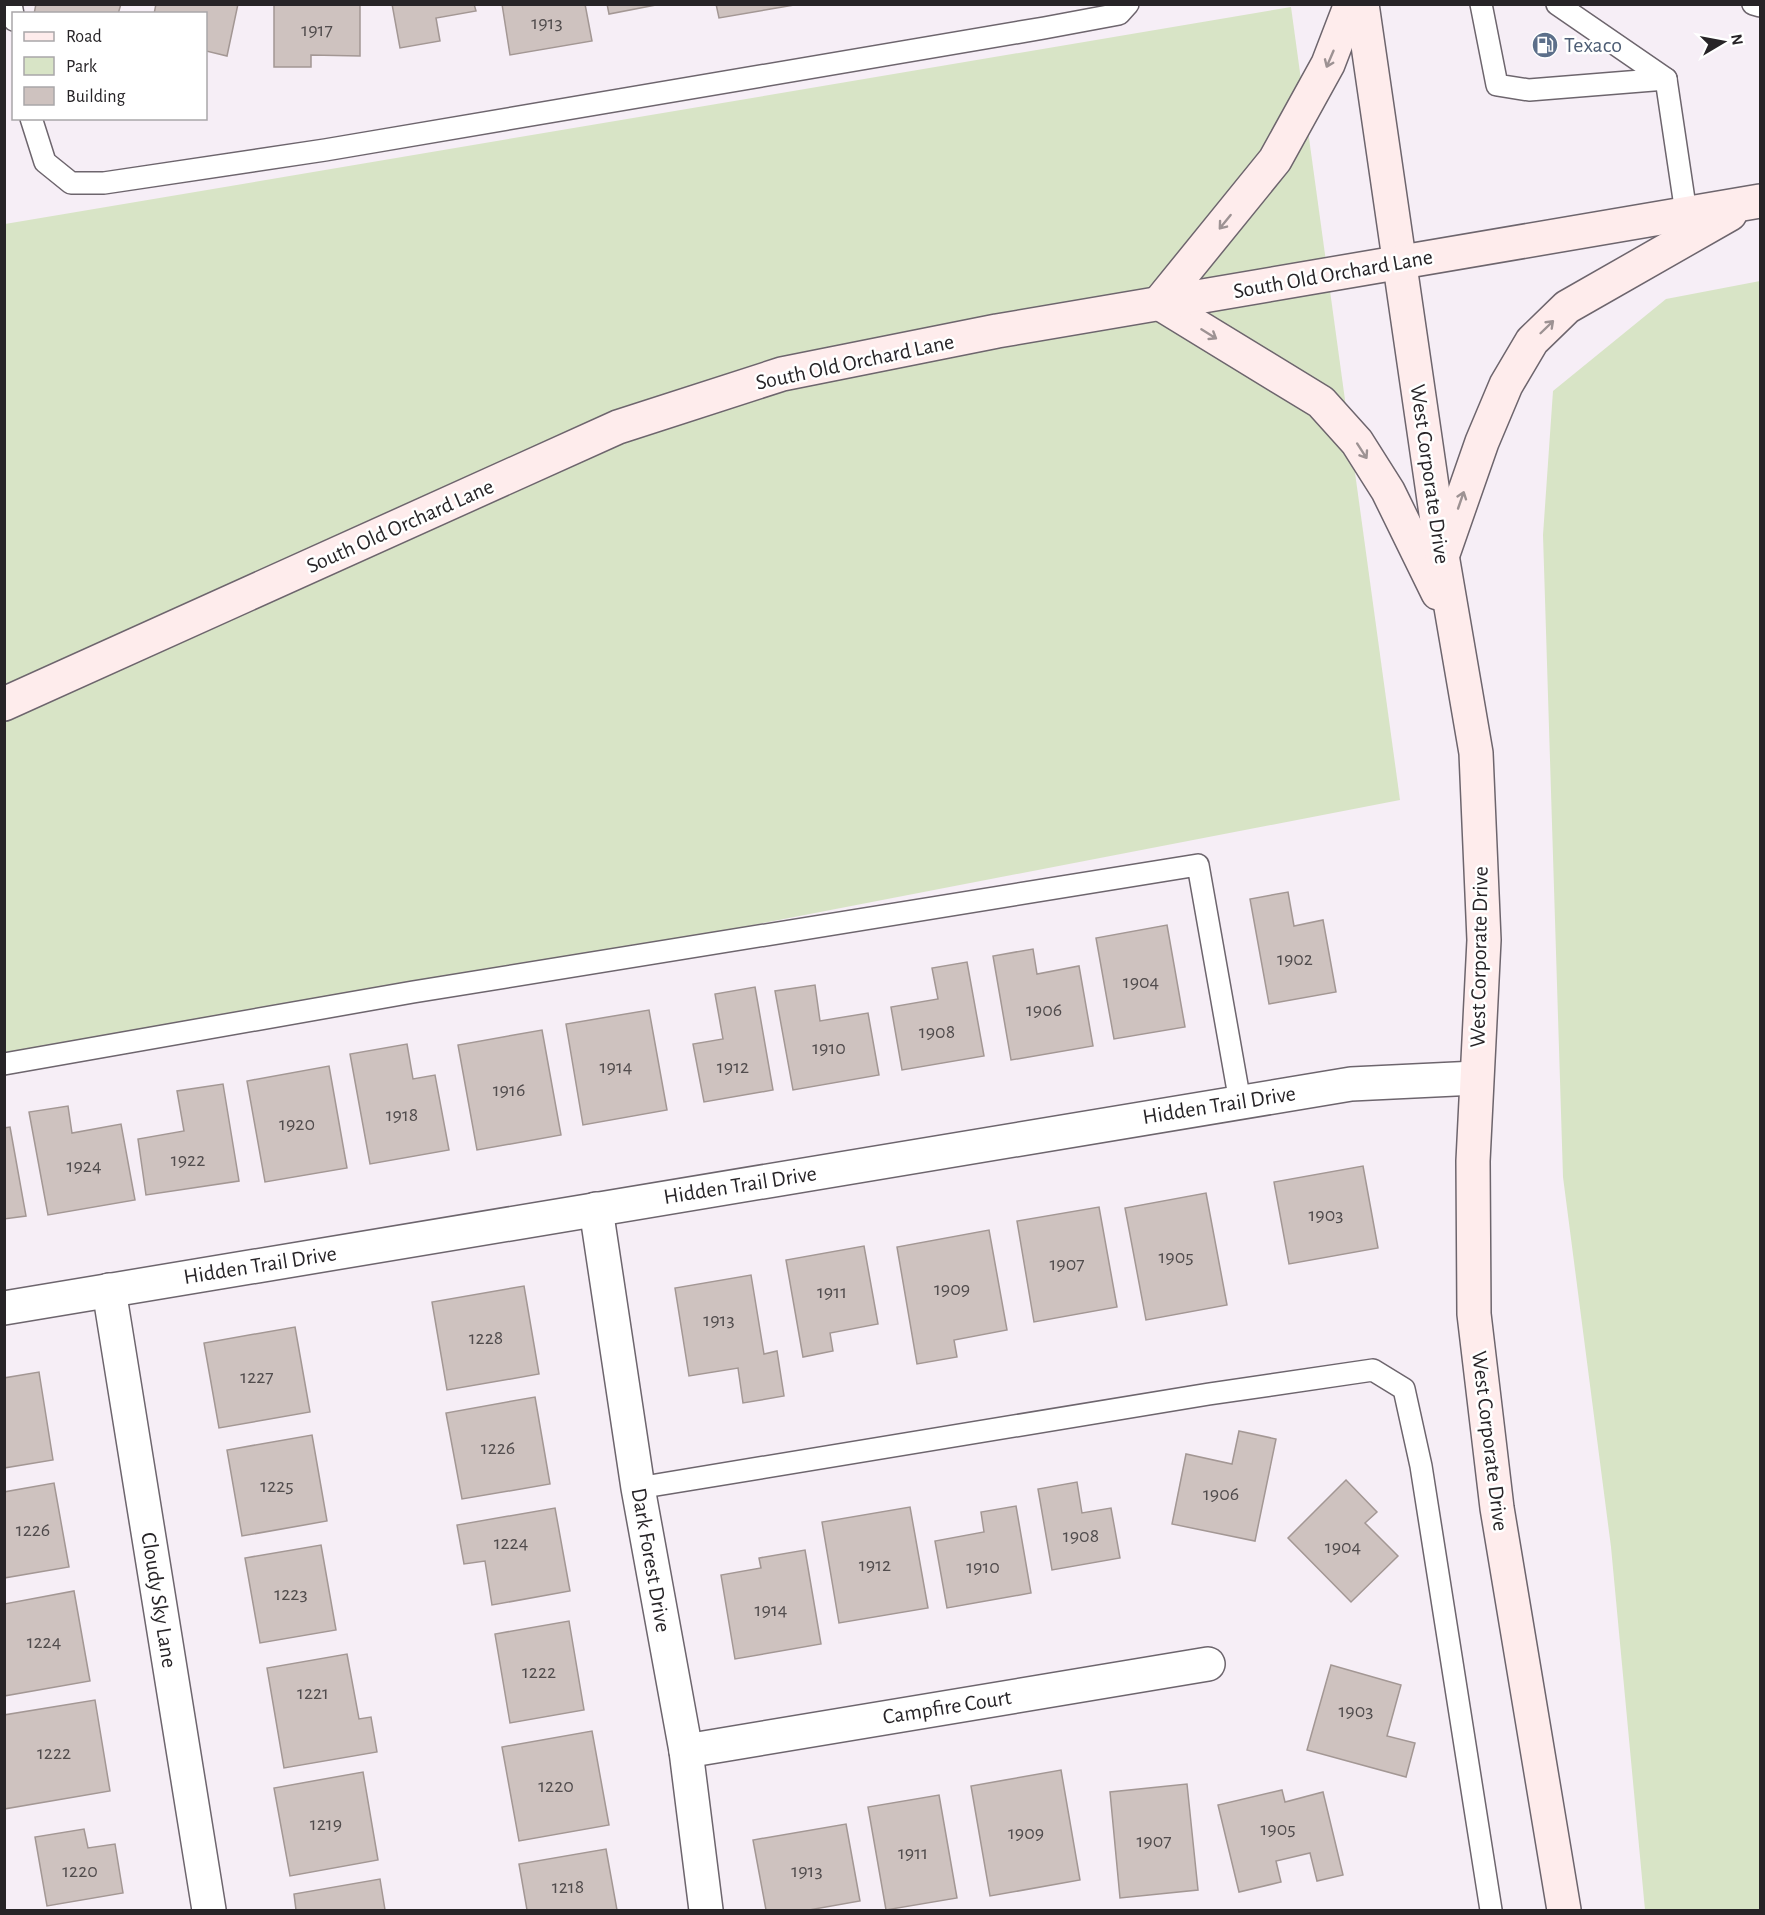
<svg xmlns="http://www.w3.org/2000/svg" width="1765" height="1915" font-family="'Alegreya Sans',sans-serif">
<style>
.green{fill:#d8e4c6}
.building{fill:#cec2bf;stroke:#a39794;stroke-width:1.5}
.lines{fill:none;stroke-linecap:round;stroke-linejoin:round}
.lane-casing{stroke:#6d656d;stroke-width:24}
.street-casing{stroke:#6d656d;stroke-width:36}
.secondary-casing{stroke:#6d656d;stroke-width:36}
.lane{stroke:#fff;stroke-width:21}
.street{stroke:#fff;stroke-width:33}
.secondary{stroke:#feecec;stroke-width:33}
.oneway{stroke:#9d9293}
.labels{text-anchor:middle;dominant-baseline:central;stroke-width:5;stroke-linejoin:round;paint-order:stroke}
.number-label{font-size:20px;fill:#514c4d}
.service-label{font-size:22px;fill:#4e5e75;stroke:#fff;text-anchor:start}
.street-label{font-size:22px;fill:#272427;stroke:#fff}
</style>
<rect width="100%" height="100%" fill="#f6eef6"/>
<g class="green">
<path d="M1291,7L1400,800L562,962L5,1053V224Z"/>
<path d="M1760,281V1910H1645L1611,1547L1563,1177L1543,535L1553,391L1666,299Z"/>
</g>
<g class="building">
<path d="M36,4H121L118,14H34Z"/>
<path d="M156,4H238L227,56L206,51V14H154Z"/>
<path d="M274,4H360V56L311,55V67H274Z"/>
<path d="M392,4H474L476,11L436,18L440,41L400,48Z"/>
<path d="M502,4H585L592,41L510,55Z"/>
<path d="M607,4H661L609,14Z"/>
<path d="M716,4H800L719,18Z"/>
<path d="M1288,892L1294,926L1323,920L1336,992L1269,1004L1250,899Z"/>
<path d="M1167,925L1185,1027L1114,1039L1096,938Z"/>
<path d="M1033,949L1037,974L1079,966L1093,1046L1011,1060L993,956Z"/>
<path d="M967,962L984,1056L902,1070L891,1007L938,999L932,968Z"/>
<path d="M815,985L820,1021L868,1013L879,1075L793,1090L775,991Z"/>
<path d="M755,987L773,1090L704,1102L693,1044L723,1039L715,994Z"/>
<path d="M649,1010L667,1110L583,1125L566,1024Z"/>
<path d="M542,1030L561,1135L477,1150L458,1045Z"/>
<path d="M407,1044L413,1079L435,1075L449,1150L370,1164L350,1054Z"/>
<path d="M329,1066L347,1168L265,1182L247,1081Z"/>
<path d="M223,1084L239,1181L146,1195L138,1139L184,1131L177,1091Z"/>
<path d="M68,1106L72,1133L121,1124L135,1200L48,1215L29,1112Z"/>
<path d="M10,1127L26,1216L4,1219V1128Z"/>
<path d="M1363,1166L1378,1248L1289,1264L1274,1182Z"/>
<path d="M1206,1193L1227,1305L1146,1320L1125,1208Z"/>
<path d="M1099,1207L1117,1307L1034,1322L1017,1221Z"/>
<path d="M989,1230L1007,1330L954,1340L957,1357L917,1364L897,1247Z"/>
<path d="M864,1246L878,1324L830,1333L833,1351L803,1357L786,1260Z"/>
<path d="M751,1275L764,1354L777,1351L784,1396L743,1403L738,1368L689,1376L675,1288Z"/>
<path d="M524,1286L539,1374L447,1390L432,1302Z"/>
<path d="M295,1327L310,1412L219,1428L204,1343Z"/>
<path d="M39,1372L53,1460L4,1468V1378Z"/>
<path d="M535,1397L550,1484L462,1499L446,1413Z"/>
<path d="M1239,1431L1276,1439L1255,1541L1172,1524L1186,1454L1232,1464Z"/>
<path d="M312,1435L327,1521L242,1536L227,1450Z"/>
<path d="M1346,1480L1377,1512L1365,1523L1398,1556L1351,1602L1288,1538Z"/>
<path d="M1077,1482L1082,1513L1111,1508L1120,1558L1052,1570L1038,1489Z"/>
<path d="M54,1483L69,1567L4,1578V1492Z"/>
<path d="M1016,1506L1031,1593L947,1608L935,1541L984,1532L981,1512Z"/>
<path d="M910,1507L928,1608L839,1623L822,1522Z"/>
<path d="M555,1508L570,1591L492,1605L485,1561L464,1564L457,1525Z"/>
<path d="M321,1545L336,1630L260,1643L245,1558Z"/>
<path d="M805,1550L821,1644L735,1659L721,1575L761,1568L759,1558Z"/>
<path d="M74,1591L90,1681L4,1696V1604Z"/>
<path d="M569,1621L584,1710L510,1723L495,1634Z"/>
<path d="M347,1654L359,1719L371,1717L377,1752L284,1768L267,1668Z"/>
<path d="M1331,1665L1401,1685L1387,1736L1415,1743L1406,1777L1307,1750Z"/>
<path d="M95,1700L110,1791L4,1809V1715Z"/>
<path d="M592,1731L609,1825L519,1841L502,1747Z"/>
<path d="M1061,1770L1080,1880L990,1896L971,1786Z"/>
<path d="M363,1772L378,1860L290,1876L274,1788Z"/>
<path d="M1187,1784L1198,1890L1120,1898L1110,1792Z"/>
<path d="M1282,1790L1285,1802L1323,1792L1343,1875L1317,1881L1310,1853L1276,1861L1281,1882L1239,1892L1218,1805Z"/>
<path d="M939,1795L957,1898L886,1910L868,1807Z"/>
<path d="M846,1824L860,1901L809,1910H766L753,1840Z"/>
<path d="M84,1829L88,1848L115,1844L123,1893L47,1906L35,1837Z"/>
<path d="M606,1849L617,1910H527L519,1864Z"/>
<path d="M380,1879L385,1910H296L294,1894Z"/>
</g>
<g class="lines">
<defs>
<g id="lane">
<path d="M11,4L14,20"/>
<path d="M1481,4L1497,85L1529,90L1666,79"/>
<path d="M1557,4L1666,79L1686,213"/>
<path d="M1753,4L1760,6"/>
<path d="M31,118L45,162L71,183H104L325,150L1044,28L1119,14L1128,4"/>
<path d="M4,1064L413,992L1198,865L1240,1102"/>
<path d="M638,1488L1209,1394L1373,1370L1404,1389L1421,1466L1491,1910"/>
</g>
<g id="street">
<path d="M596,1209L638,1488L686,1751L706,1910"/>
<path d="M109,1290L209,1910"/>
<path d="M4,1308L1351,1084L1476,1078"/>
<path d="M686,1751L1208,1664"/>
</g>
<g id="secondary">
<path d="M1351,4L1328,64L1275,160L1159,303L1321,402L1357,442L1388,491L1438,593"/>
<path d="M1362,4L1442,555L1476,753L1484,940L1473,1161L1474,1314L1497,1508L1564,1910"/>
<path d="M1444,551L1482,442L1506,385L1532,341L1567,307L1730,214"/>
<path d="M4,704L618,427L782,374L997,331L1760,201"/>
</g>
</defs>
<use href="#lane" class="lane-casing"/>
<use href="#street" class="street-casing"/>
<use href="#secondary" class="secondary-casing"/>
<use href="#lane" class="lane"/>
<use href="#street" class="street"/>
<use href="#secondary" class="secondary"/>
</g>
<defs><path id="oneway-shaft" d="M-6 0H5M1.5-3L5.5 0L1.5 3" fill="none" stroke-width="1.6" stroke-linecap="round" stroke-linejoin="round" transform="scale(1.5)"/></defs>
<g class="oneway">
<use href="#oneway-shaft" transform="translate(1330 59) rotate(113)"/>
<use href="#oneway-shaft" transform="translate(1225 222) rotate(129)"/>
<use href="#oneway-shaft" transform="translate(1547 327) rotate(-44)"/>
<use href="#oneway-shaft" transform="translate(1209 334) rotate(32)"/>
<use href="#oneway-shaft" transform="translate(1362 451) rotate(57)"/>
<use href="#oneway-shaft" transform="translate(1461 500) rotate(-71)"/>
</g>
<defs>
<symbol id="fuel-disc" viewBox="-11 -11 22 22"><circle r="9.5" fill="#5c6f8a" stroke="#fff"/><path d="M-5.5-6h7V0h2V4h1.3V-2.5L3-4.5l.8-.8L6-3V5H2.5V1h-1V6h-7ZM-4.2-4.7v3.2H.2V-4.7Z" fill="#fff"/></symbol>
</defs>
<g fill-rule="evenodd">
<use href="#fuel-disc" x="1530" y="30" width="30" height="30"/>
</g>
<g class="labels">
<g class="number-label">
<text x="547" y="23">1913</text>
<text x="317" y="30">1917</text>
<text x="1295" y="959">1902</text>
<text x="1141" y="982">1904</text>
<text x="1044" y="1010">1906</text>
<text x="937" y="1032">1908</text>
<text x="829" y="1048">1910</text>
<text x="616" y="1067">1914</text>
<text x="733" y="1067">1912</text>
<text x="509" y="1090">1916</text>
<text x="402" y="1115">1918</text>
<text x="297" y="1124">1920</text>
<text x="188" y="1160">1922</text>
<text x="84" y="1166">1924</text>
<text x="1326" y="1215">1903</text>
<text x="1176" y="1257">1905</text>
<text x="1067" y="1264">1907</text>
<text x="952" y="1289">1909</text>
<text x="832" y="1292">1911</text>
<text x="719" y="1320">1913</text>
<text x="486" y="1338">1228</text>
<text x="257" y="1377">1227</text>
<text x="498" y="1448">1226</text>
<text x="277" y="1486">1225</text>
<text x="1221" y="1494">1906</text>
<text x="33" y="1530">1226</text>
<text x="1081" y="1536">1908</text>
<text x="511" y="1543">1224</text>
<text x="1343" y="1547">1904</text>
<text x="875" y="1565">1912</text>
<text x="983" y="1567">1910</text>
<text x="291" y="1594">1223</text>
<text x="771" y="1610">1914</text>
<text x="44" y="1642">1224</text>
<text x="539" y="1672">1222</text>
<text x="313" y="1693">1221</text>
<text x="1356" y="1711">1903</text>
<text x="54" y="1753">1222</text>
<text x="556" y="1786">1220</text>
<text x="326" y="1824">1219</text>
<text x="1278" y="1829">1905</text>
<text x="1026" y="1833">1909</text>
<text x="1154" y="1841">1907</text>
<text x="913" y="1853">1911</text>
<text x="80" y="1871">1220</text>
<text x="807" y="1871">1913</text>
<text x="568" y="1887">1218</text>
</g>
<g class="service-label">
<text x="1564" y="45">Texaco</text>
</g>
<g class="street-label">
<text transform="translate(1333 274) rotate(-10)">South Old Orchard Lane</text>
<text transform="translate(855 362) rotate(-12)">South Old Orchard Lane</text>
<text transform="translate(1430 474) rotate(82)">West Corporate Drive</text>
<text transform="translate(400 526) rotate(-24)">South Old Orchard Lane</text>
<text transform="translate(1479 957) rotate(-89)">West Corporate Drive</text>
<text transform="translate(1219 1105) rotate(-9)">Hidden Trail Drive</text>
<text transform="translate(740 1185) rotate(-9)">Hidden Trail Drive</text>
<text transform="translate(260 1265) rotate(-9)">Hidden Trail Drive</text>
<text transform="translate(1490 1441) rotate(83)">West Corporate Drive</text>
<text transform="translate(651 1560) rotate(80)">Dark Forest Drive</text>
<text transform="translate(159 1600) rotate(81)">Cloudy Sky Lane</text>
<text transform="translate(947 1707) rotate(-9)">Campfire Court</text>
</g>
</g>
<rect width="1765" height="1915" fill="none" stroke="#272427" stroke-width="12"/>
<rect x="12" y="12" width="195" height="108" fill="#ffffff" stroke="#a9a7a9" stroke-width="1.5"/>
<rect x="24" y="32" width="30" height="9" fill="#feecec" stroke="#a9a7a9" stroke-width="1.5"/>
<text x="66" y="42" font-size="18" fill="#272427">Road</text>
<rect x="24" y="57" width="30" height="18" fill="#d8e4c6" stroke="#a9a7a9" stroke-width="1.5"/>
<text x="66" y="72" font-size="18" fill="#272427">Park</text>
<rect x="24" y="87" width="30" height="18" fill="#cec2bf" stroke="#a9a7a9" stroke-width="1.5"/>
<text x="66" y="102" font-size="18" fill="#272427">Building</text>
<g transform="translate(1723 42) rotate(80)" stroke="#ffffff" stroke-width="4.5" paint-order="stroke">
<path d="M0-4.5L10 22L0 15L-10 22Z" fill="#272427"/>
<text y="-9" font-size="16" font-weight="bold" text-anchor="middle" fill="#272427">N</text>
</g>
</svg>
